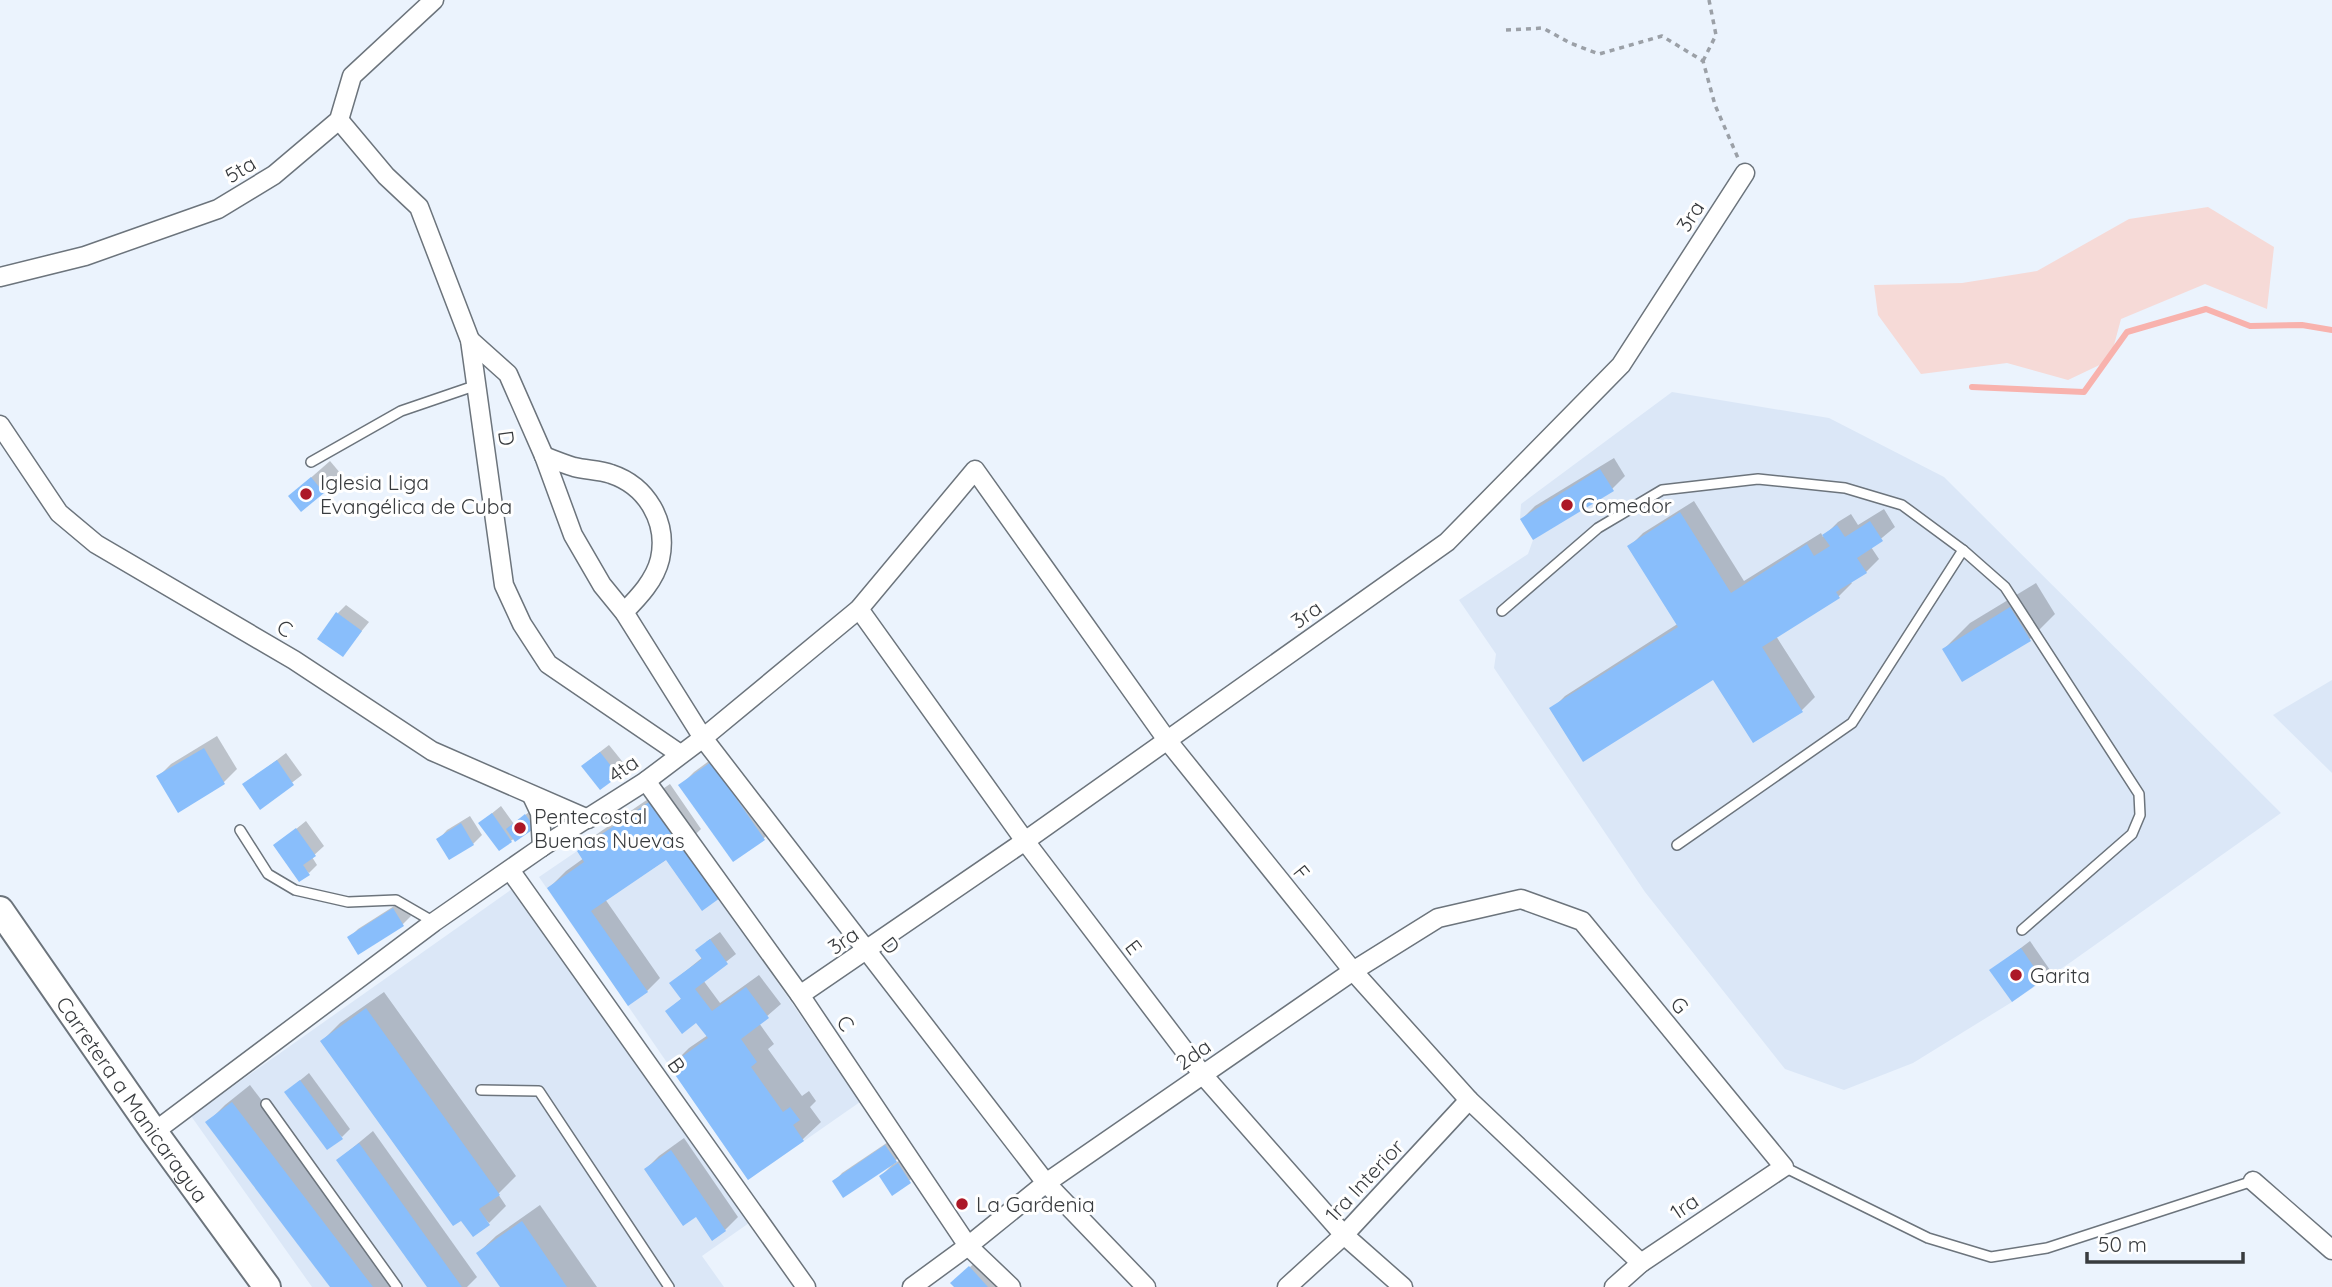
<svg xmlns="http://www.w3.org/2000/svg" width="2332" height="1287" font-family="Quicksand,sans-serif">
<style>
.built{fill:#dbe7f7}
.green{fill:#f6dad7}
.shadow{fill:#0003}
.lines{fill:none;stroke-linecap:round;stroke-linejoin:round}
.stream{stroke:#f8b2ad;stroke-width:6}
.building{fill:#89befb}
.lane-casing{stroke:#6c747c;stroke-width:12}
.street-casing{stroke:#6c747c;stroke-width:21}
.secondary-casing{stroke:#6c747c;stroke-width:30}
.path{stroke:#9ba0a7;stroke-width:3.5;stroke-dasharray:5 5;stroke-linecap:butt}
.lane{stroke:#fff;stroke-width:9}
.street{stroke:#fff;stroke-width:18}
.secondary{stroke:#fff;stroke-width:26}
.poi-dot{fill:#ac1827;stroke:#fff;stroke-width:2.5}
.labels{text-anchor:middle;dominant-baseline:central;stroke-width:6;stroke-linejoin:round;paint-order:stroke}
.street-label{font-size:21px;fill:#383b3e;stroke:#fff}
.poi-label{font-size:21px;fill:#383b3e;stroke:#fff;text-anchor:start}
</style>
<rect width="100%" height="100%" fill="#ebf3fd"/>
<g class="built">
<path d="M1672,392L1829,418L1944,477L2281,813L2071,962L2012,1002L1913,1063L1844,1090L1785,1069L1645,892L1494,668L1496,654L1459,600L1528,554L1533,540L1520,519L1521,504Z"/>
<path d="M2332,680V773L2273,715Z"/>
<path d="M652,800L860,1102L748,1180L539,877Z"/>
<path d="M512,889L749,1223L702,1256L724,1287H312L191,1116Z"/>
</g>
<path class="green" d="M2208,207L2274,247L2267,309L2205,284L2121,319L2110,360L2068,380L2007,363L1921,374L1878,315L1874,285L1962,283L2037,271L2129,219Z"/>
<g class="shadow">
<path d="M1614,458L1625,476L1612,489L1522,519L1535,506Z"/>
<path d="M330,461L341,474L301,509L290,496Z"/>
<path d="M1694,501L1744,581L1821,533L1823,537L1838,522L1851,514L1858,525L1884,509L1895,527L1871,547L1879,559L1866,572L1850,581L1852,583L1839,596L1776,636L1815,697L1802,710L1753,741L1713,678L1552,709L1565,696L1679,623L1630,546L1643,533Z"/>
<path d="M2036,583L2055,614L2030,639L1944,649L1970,623Z"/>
<path d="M346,605L369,622L342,655L338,613Z"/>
<path d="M217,736L237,769L224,782L178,810L158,777L171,764Z"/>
<path d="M609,745L626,766L618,774L592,758Z"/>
<path d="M724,750L777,825L764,838L733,860L681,785L694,772Z"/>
<path d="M286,753L302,775L260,807L244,785Z"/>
<path d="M670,784L701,829L675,854L605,899L660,978L647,991L549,888L566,871L584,858L579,851L597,834Z"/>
<path d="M501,806L514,824L529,812L537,823L499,849L480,823Z"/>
<path d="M470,816L482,835L473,844L450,858L439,839L447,830Z"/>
<path d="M306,821L324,846L312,857L317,865L309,873L275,846Z"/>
<path d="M402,901L411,916L403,924L349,938L358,929Z"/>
<path d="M720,932L736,954L703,980L720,1003L759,975L781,1004L759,1023L774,1044L768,1049L802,1096L809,1091L816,1101L810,1107L821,1122L803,1139L748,1177L671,1066L689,1048L708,1035L697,1021L667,1011L682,998L671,983L703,957L706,942Z"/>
<path d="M2030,941L2050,970L2012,999L1992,970Z"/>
<path d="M384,992L516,1176L498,1194L506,1206L489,1223L322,1041L340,1023Z"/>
<path d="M309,1073L350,1129L342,1137L286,1092Z"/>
<path d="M250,1085L403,1287H332L207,1123L225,1105Z"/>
<path d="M373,1131L477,1277L467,1287H429L338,1160Z"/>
<path d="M684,1138L738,1217L725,1230L697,1215L646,1169L659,1156Z"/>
<path d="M894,1138L904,1152L892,1164L834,1182L842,1173Z"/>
<path d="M907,1156L919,1173L892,1194L881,1176L892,1165Z"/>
<path d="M540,1205L597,1287H502L478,1253L496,1236Z"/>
<path d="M979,1259L1004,1287H956L961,1275Z"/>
</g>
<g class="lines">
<path class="stream" d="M1972,387L2084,392L2127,332L2206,309L2250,326L2302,325L2332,330"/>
</g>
<g class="building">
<path d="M1600,469L1614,491L1533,540L1520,519Z"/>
<path d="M311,477L324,493L301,512L288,496Z"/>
<path d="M1680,512L1731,593L1807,544L1814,556L1830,546L1822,535L1837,525L1845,537L1870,521L1883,541L1857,558L1867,573L1836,592L1840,598L1762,647L1803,712L1753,743L1713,680L1583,762L1549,708L1678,627L1627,546Z"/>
<path d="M2010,607L2031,641L1962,682L1942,649Z"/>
<path d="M336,612L362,631L343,657L317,639Z"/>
<path d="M204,748L225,784L178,813L156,776Z"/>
<path d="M600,752L619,776L600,790L581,766Z"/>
<path d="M277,760L294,785L260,810L242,784Z"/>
<path d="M711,762L765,840L733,862L678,785Z"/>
<path d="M652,800L720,898L702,911L666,860L591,911L648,992L628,1006L547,888L584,862L577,851Z"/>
<path d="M492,813L512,842L499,851L478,823Z"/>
<path d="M525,814L535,828L515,842L506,829Z"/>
<path d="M461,823L474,845L449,860L436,839Z"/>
<path d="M296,828L316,856L303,865L310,875L299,882L273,845Z"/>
<path d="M393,908L404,926L358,955L347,937Z"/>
<path d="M710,939L728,964L695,989L712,1011L746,987L769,1018L741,1039L757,1062L751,1067L783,1112L790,1107L800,1120L793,1125L804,1141L748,1180L669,1066L708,1038L696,1023L682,1034L665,1011L681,999L669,983L702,959L695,950Z"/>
<path d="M2021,948L2043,980L2012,1002L1989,970Z"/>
<path d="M366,1008L500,1195L479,1209L490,1225L473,1237L461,1221L453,1226L320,1041Z"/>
<path d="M300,1080L343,1139L327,1150L284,1092Z"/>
<path d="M232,1102L373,1287H330L205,1122Z"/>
<path d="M359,1143L462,1287H427L336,1160Z"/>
<path d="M885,1145L897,1162L843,1198L832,1181Z"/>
<path d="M671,1150L726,1231L712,1241L696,1217L683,1226L644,1169Z"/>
<path d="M898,1163L911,1183L892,1196L879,1176Z"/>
<path d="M522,1221L567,1287H500L476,1253Z"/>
<path d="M969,1266L988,1287H954L950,1283Z"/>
</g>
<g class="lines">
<defs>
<g id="lane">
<path d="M311,462L401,411L477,385"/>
<path d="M1502,611L1598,528L1662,490L1758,479L1845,488L1902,505L1963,550L2005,587L2139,794L2140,815L2132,834L2022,930"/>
<path d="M240,830L268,874L295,890L348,902L396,900L434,922"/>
<path d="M1677,845L1852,723L1963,550"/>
<path d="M481,1090L539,1091L669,1287"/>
<path d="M266,1104L397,1287"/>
<path d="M1784,1167L1928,1238L1991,1257L2047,1248L2253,1181"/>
</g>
<g id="street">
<path d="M339,120L386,176L419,207L470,340L504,585L522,624L548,664L680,754"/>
<path d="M0,277L85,256L218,209L274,175L339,120L352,76L434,0"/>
<path d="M470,340L508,374L544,456L573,535L602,585L624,612L703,738L1046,1183L1146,1287"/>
<path d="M0,425L59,513L96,544L294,660L432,751L588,819"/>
<path d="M544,456C554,460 564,464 574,467C586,470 600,470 611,474C647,486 668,522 660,559C655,580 639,597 624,612"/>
<path d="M859,609L1025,841L1203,1075L1344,1235L1403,1287"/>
<path d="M646,781L800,995L968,1246L1011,1287"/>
<path d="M532,796L540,813L542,847"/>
<path d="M510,870L806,1287"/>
<path d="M800,995L1025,841L1447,542L1621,365L1745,173"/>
<path d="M154,1132L434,922L542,847L646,781L703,738L859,609L975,470L1167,740L1353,971L1469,1100L1641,1263"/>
<path d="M2253,1181L2332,1250"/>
<path d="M912,1287L968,1246L1046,1183L1353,971L1438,918L1521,899L1582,921L1784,1167L1641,1263L1614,1287"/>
<path d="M1287,1287L1344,1235L1469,1100"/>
</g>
<g id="secondary">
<path id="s1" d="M0,910L154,1132L267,1287"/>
</g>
</defs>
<use href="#lane" class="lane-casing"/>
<use href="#street" class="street-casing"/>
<use href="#secondary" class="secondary-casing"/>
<g class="path">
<path d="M1506,30L1543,28L1570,43L1599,54L1662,36L1703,61L1715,105L1738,158"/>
<path d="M1703,61L1716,35L1709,0"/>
</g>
<use href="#lane" class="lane"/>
<use href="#street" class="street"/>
<use href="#secondary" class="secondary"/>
</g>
<g class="poi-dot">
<circle cx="306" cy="494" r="7"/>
<circle cx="1567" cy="505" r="7"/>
<circle cx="520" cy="828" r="7"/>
<circle cx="2016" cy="975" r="7"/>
<circle cx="962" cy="1204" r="7"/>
</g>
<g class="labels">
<g class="street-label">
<text transform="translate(240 169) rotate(-31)">5ta</text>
<text transform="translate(1690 216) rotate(-57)">3ra</text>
<text transform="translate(507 438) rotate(82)">D</text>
<text transform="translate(1306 614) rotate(-35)">3ra</text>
<text transform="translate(285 628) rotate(31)">C</text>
<text transform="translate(623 768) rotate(-35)">4ta</text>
<text transform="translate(1302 872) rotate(51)">F</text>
<text transform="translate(843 940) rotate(-34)">3ra</text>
<text transform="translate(891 945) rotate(52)">D</text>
<text transform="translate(1134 947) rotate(53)">E</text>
<text transform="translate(1680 1005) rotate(51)">G</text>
<text transform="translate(846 1023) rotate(56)">C</text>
<text transform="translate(1193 1054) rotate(-35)">2da</text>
<text transform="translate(677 1065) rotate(55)">B</text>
<text stroke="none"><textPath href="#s1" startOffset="231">Carretera a Manicaragua</textPath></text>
<text transform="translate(1364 1180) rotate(-47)">1ra Interior</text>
<text transform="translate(1684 1206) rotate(-34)">1ra</text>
</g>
<g class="poi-label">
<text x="320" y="482">Iglesia Liga<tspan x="320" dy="24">Evangélica de Cuba</tspan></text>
<text x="1581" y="505">Comedor</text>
<text x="534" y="816">Pentecostal<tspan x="534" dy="24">Buenas Nuevas</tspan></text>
<text x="2030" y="975">Garita</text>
<text x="976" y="1204">La Gardenia</text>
</g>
</g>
<path d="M2087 1252v10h156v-10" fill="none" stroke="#383b3e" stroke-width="3.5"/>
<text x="2098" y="1252" font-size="21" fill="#383b3e" stroke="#ffffff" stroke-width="5" paint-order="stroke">50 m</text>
</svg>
